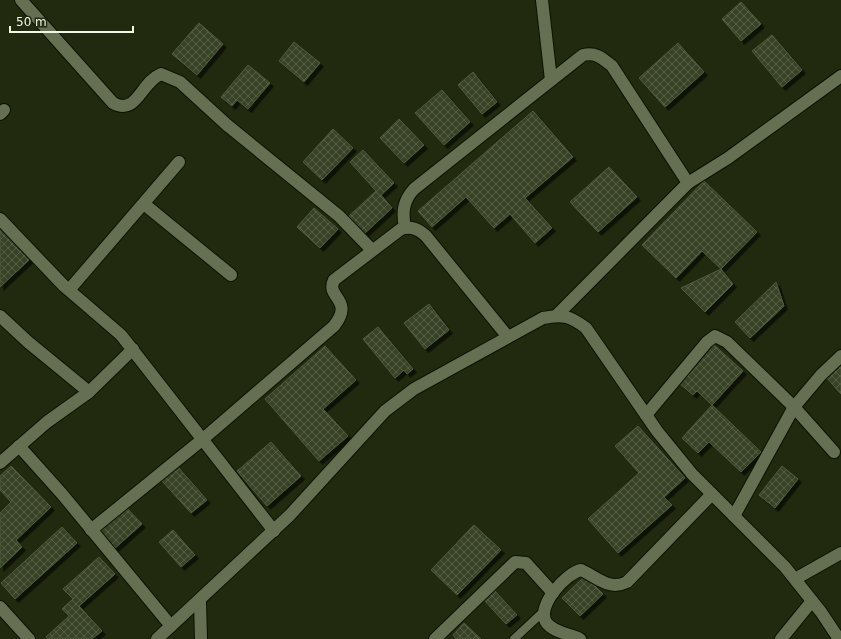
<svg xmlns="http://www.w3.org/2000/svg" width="841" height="639" font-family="'DejaVu Sans',sans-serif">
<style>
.building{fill:url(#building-cross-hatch);stroke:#4f5b3d;filter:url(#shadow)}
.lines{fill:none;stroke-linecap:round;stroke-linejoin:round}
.service-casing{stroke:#0a1300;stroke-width:10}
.minor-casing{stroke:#0a1300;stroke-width:14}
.service{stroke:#647051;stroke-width:8}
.minor{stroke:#647051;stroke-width:12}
</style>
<defs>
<pattern id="building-cross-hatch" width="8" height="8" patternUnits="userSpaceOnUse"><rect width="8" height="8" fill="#374225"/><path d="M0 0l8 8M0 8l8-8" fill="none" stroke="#545e45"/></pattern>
<filter id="shadow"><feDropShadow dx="3.5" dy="3.5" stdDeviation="0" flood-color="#0009"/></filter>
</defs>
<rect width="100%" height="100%" fill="#212a0e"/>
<g class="building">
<path d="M741,2L761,24L741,41L722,19Z"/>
<path d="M199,23L223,44L197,75L172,54Z"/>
<path d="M772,35L802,70L782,87L752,51Z"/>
<path d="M294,42L320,63L304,82L279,61Z"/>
<path d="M678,43L704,72L665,107L639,78Z"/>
<path d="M248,65L270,83L248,109L237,100L232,106L221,97Z"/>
<path d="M473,72L497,102L482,114L458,85Z"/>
<path d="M442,90L470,122L444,145L415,113Z"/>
<path d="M533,111L573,157L525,198L552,228L535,243L510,214L494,228L466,197L432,227L418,211Z"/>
<path d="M399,119L424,145L404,163L380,138Z"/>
<path d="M333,129L353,148L322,180L303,162Z"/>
<path d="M363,150L394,183L381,195L392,208L365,233L349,216L376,191L350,162Z"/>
<path d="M609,167L637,197L598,232L570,202Z"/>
<path d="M704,181L757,232L721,269L702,251L676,278L642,245Z"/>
<path d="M314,208L338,229L320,248L297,227Z"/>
<path d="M0,228L30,259L0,287Z"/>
<path d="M721,269L733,284L705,312L681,288Z"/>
<path d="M776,282L784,306L750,338L735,322Z"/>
<path d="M429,304L449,330L425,349L404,323Z"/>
<path d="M378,327L413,369L407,374L404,370L395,378L363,339Z"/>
<path d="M713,344L743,371L712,405L697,391L693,395L679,383Z"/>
<path d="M325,346L356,380L323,409L348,436L319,461L265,399Z"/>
<path d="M841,363V394L826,377Z"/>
<path d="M712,405L761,452L741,472L709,442L698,453L682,438Z"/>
<path d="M638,426L685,478L664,497L672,505L618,553L588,519L639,473L615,446Z"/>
<path d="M271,442L301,476L267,506L237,471Z"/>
<path d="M11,466L51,507L16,540L22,547L0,568V513L11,502L0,490V476Z"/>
<path d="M782,466L798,479L775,508L759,495Z"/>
<path d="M178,467L207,500L191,513L162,481Z"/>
<path d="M126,507L142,524L114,549L98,532Z"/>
<path d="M474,525L501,550L457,595L431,570Z"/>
<path d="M62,527L77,543L15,599L1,583Z"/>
<path d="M173,530L195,555L181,567L159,542Z"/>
<path d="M99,557L115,574L79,606L102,631L92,639H48L46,637L69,616L62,609L73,599L63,589Z"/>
<path d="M585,576L603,594L580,616L562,598Z"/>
<path d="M494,590L517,615L506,624L483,599Z"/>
<path d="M464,623L481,639H456L453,635Z"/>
</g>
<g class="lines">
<defs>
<path id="service" d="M514,639L544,611"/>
<g id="minor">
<path d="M21,0L113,103C137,116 140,83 161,74L180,82L227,125L339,216L372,250"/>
<path d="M542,0L551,80"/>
<path d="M0,114L4,110"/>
<path d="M144,204L231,275"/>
<path d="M0,219L64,286L121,335L274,531"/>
<path d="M405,228C402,212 403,201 414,189L583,55C596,52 602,58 612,66L688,183"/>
<path d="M69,290L179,162"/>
<path d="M557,315L688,183L728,158L841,76"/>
<path d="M0,316L28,342L89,392"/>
<path d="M646,415L707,342L715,336L727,342L794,407L834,452"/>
<path d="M19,446L62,494L171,626"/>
<path d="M0,463L47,422L89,392L133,349"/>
<path d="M734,516L794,407L821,375L841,356"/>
<path d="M91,530L203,439L334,326C355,299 325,298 334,280L401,229C412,226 418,229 426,236L508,337"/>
<path d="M795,579L841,553"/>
<path d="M200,601L201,639"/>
<path d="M0,607L29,639"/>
<path d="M157,639L290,515L385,411L414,389L543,318C563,314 570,316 586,328L657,431L692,474L785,567L821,612L839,639"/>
<path d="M435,639L515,562L526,563L553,593"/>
<path d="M580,639C570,634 552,632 546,622C536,606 566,573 581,570C597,577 609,591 627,582L712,494"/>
<path d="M781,639L812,601"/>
</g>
</defs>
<use href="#service" class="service-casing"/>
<use href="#minor" class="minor-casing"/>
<use href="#service" class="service"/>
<use href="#minor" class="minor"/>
</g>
<path d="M10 26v6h123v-6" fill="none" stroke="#f0f8e6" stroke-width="2"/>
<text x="16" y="26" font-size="12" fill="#f0f8e6" stroke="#212a0e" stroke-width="3" paint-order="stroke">50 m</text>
</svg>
